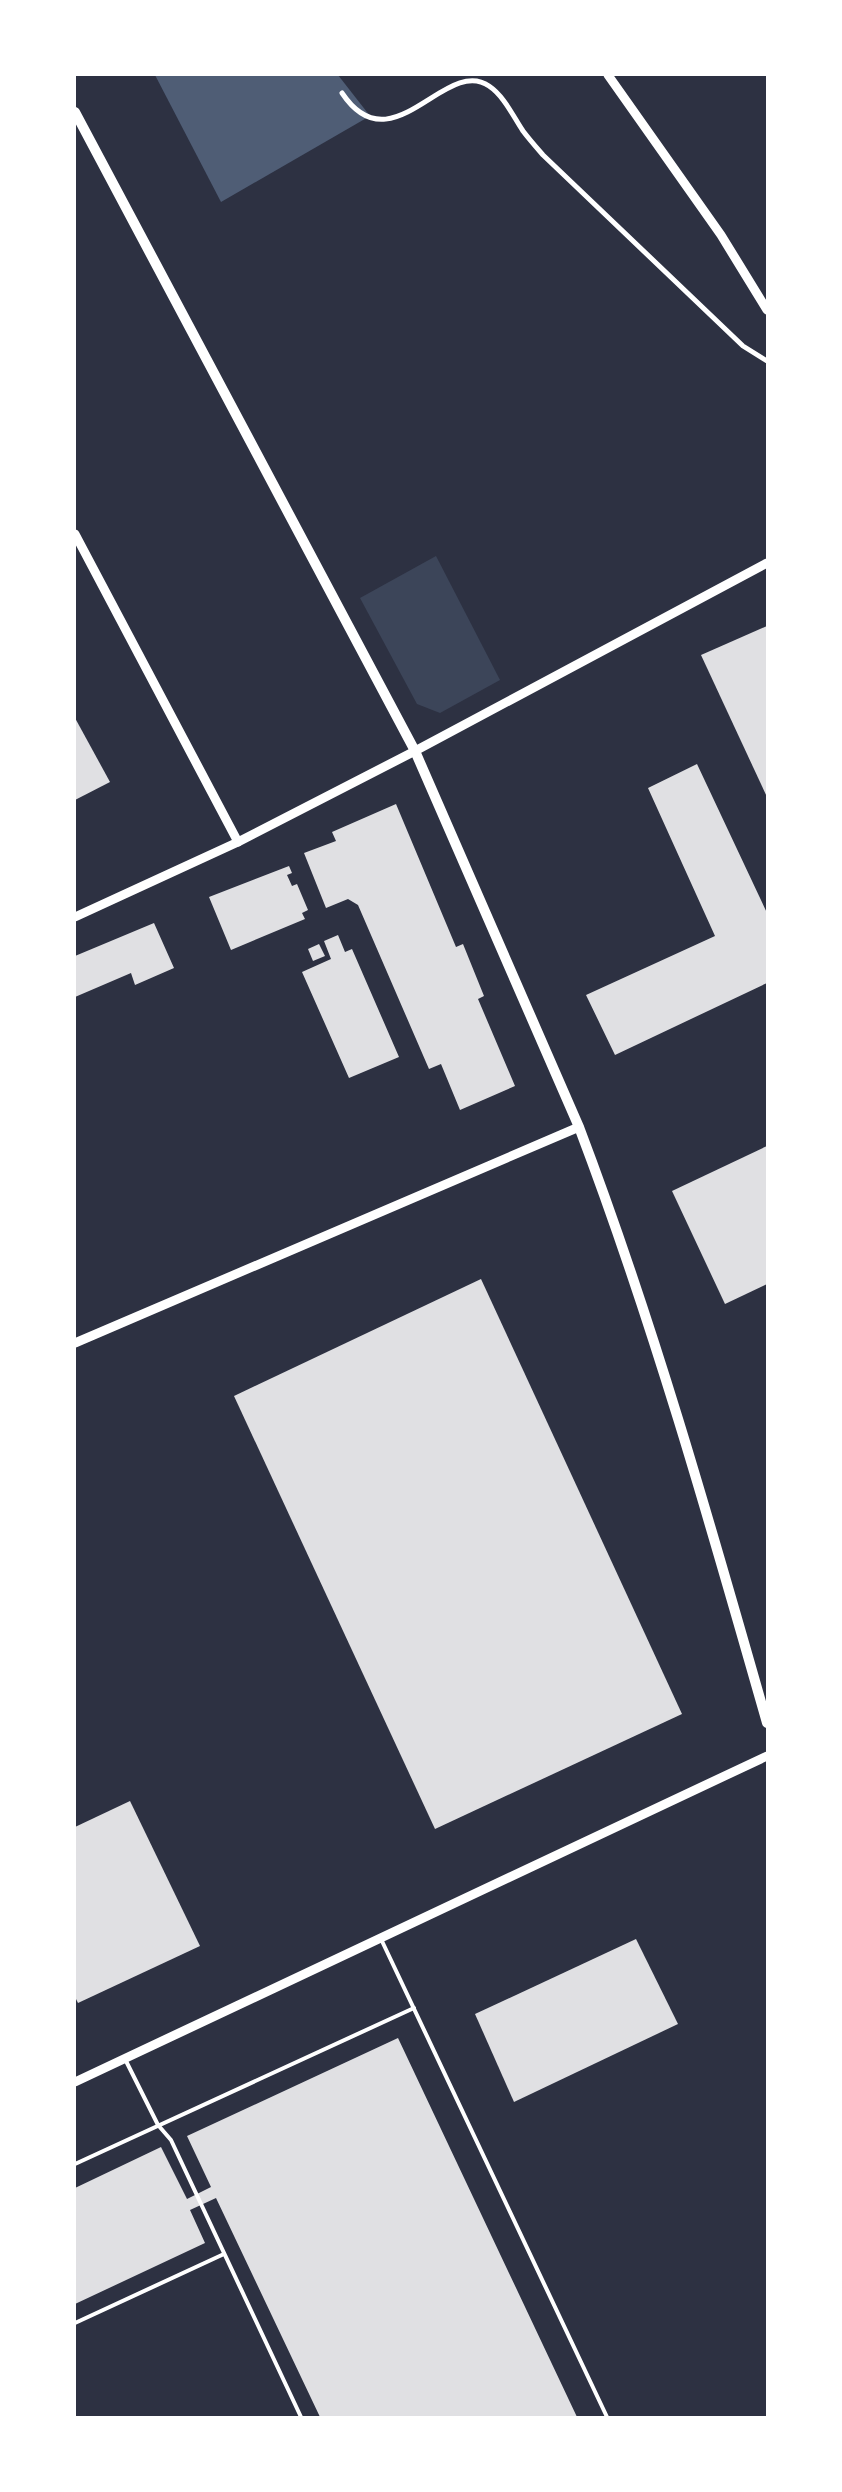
<svg xmlns="http://www.w3.org/2000/svg" width="842" height="2492" font-family="'PT Sans',sans-serif">
<style>
.green{fill:#3c4559}
.water{fill:#4f5d75}
.building{fill:#e0e0e3}
.lines{fill:none;stroke-linecap:round;stroke-linejoin:round}
.service{stroke:#fff;stroke-width:4}
.minor{stroke:#fff;stroke-width:5}
.tertiary{stroke:#fff;stroke-width:9}
.secondary{stroke:#fff;stroke-width:10}
</style>
<rect width="100%" height="100%" fill="#2d3142"/>
<path class="green" d="M436,556L500,680L440,713L417,704L360,598Z"/>
<path class="water" d="M155,75H338L370,116L221,202Z"/>
<g class="building">
<path d="M767,626V797L701,655Z"/>
<path d="M75,718L110,782L75,800Z"/>
<path d="M697,764L767,913V983L615,1055L586,995L715,936L648,788Z"/>
<path d="M396,804L456,947L463,944L484,996L478,999L515,1086L460,1110L441,1064L429,1069L358,905L348,899L326,908L304,853L336,841L332,832Z"/>
<path d="M289,866L292,873L287,875L292,886L297,884L308,910L302,913L305,919L231,950L209,897Z"/>
<path d="M154,923L174,968L135,985L131,973L75,997V956Z"/>
<path d="M338,935L345,952L352,949L399,1057L349,1078L302,972L331,959L324,941Z"/>
<path d="M319,944L325,956L313,961L308,949Z"/>
<path d="M767,1146V1284L725,1304L672,1191Z"/>
<path d="M481,1279L682,1714L435,1829L234,1396Z"/>
<path d="M130,1801L200,1946L78,2003L75,1997V1827Z"/>
<path d="M636,1939L678,2024L514,2102L475,2014Z"/>
<path d="M398,2038L577,2417H320L216,2198L190,2210L205,2243L75,2304V2188L161,2147L187,2199L211,2187L187,2136Z"/>
</g>
<g class="lines">
<g class="service">
<path d="M381,1939L607,2417"/>
<path d="M125,2059L158,2125L171,2140L301,2417"/>
<path d="M75,2164L414,2008"/>
<path d="M75,2323L224,2254"/>
</g>
<path class="minor" d="M342,93C392,168 445,56 489,86C504,96 513,116 523,131C529,139 536,147 543,155L743,346L767,361"/>
<g class="tertiary">
<path d="M608,75L721,235L767,310"/>
<path d="M75,534L238,842L75,917"/>
<path d="M238,842L415,751L767,563"/>
<path d="M75,1343L579,1127"/>
<path d="M75,2082L767,1756"/>
</g>
<path class="secondary" d="M75,112L415,751L579,1127C653,1322 710,1523 767,1723"/>
</g>
<rect width="842" height="2492" fill="none" stroke="#ffffff" stroke-width="152"/>
</svg>
